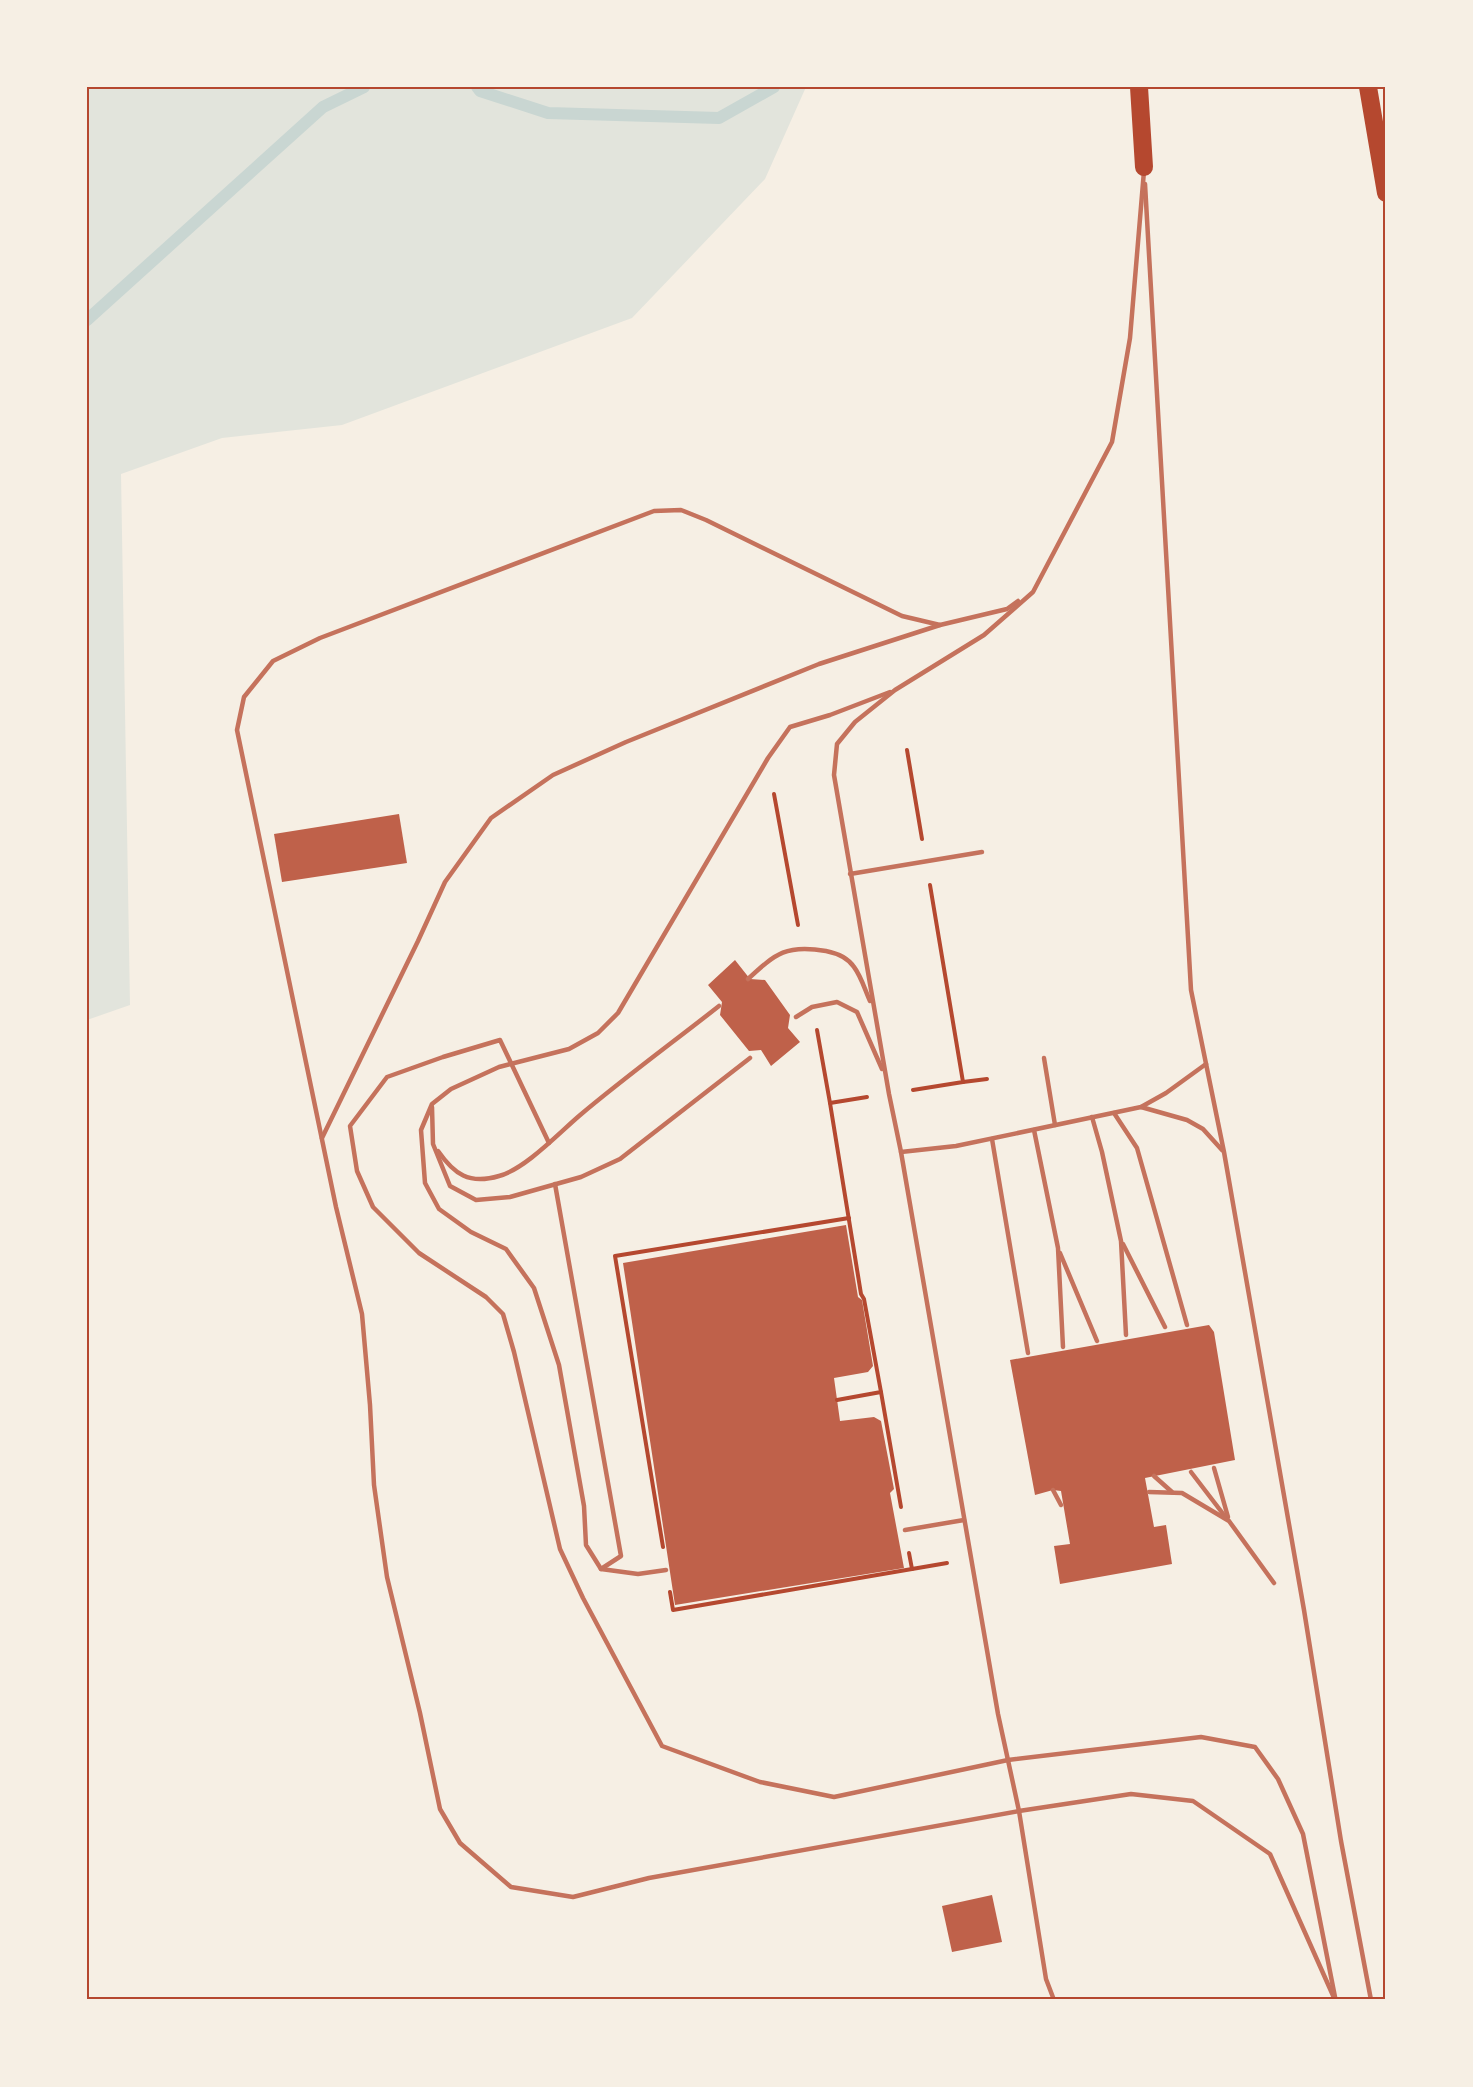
<svg xmlns="http://www.w3.org/2000/svg" width="1473" height="2087" font-family="Inter,sans-serif">
<style>
.green{fill:#e2e4dc}
.lines{fill:none;stroke-linecap:round;stroke-linejoin:round}
.stream{stroke:#c9d6d2;stroke-width:12}
.building{fill:#bf614a}
.path{stroke:#b5482f;stroke-width:4}
.service{stroke:#c5725c;stroke-width:4.5}
.motorway{stroke:#b5482f;stroke-width:18}
.neatline{fill:none;stroke:#b5482f;stroke-width:2}
</style>
<rect width="100%" height="100%" fill="#f6efe4"/>
<path class="green" d="M87,87H806L765,179L632,318L342,425L222,438L121,474L130,1005L87,1020Z"/>
<g class="lines">
<g class="stream">
<path d="M477,87L480,91L548,113L719,118L774,87"/>
<path d="M87,320L323,107L364,87"/>
</g>
</g>
<g class="building">
<path d="M399,814L407,863L282,882L274,834Z"/>
<path d="M735,960L750,979L765,980L790,1015L788,1028L800,1042L771,1066L761,1050L749,1051L720,1015L722,1002L708,985Z"/>
<path d="M846,1225L858,1297L862,1300L873,1366L868,1372L834,1378L840,1421L874,1417L881,1421L894,1489L890,1493L904,1568L675,1605L623,1263Z"/>
<path d="M1209,1325L1214,1332L1235,1460L1145,1478L1154,1527L1166,1525L1172,1564L1060,1584L1054,1546L1070,1544L1061,1491L1053,1490L1035,1495L1010,1360Z"/>
<path d="M992,1895L1002,1942L952,1952L942,1906Z"/>
</g>
<g class="lines">
<g class="path">
<path d="M907,750L922,839"/>
<path d="M774,794L798,925"/>
<path d="M817,1030L830,1103L867,1097"/>
<path d="M963,1082L987,1079"/>
<path d="M913,1090L963,1082L930,885"/>
<path d="M830,1103L861,1294L864,1299L881,1392L837,1400"/>
<path d="M881,1392L901,1507"/>
<path d="M663,1547L615,1256L849,1218"/>
<path d="M909,1553L912,1569L947,1563"/>
<path d="M670,1592L673,1610L912,1569"/>
</g>
<g class="service">
<path d="M1145,184L1191,990L1224,1152L1304,1610L1341,1841L1371,2000"/>
<path d="M940,625L902,616L706,520L681,510L654,511L320,638L273,661L244,697L237,730L336,1207L362,1314L370,1405L374,1485L387,1577L420,1713L440,1809L460,1843L511,1887L573,1897L649,1878L1019,1811L1131,1794L1193,1801L1270,1854L1335,2000"/>
<path d="M850,874L982,852"/>
<path d="M748,979C776,953 787,944 826,951C836,953 848,958 854,967C861,976 865,990 870,1001"/>
<path d="M796,1017L812,1007L837,1002L857,1012L882,1069"/>
<path d="M1044,1058L1055,1125"/>
<path d="M432,1107L433,1144L450,1186L476,1200L510,1197L581,1177L620,1159L750,1058"/>
<path d="M1141,1107L1187,1120L1203,1129L1222,1150"/>
<path d="M1114,1113L1137,1148L1187,1325"/>
<path d="M1092,1117L1102,1152L1121,1241L1126,1335"/>
<path d="M1034,1130L1058,1248L1063,1347"/>
<path d="M322,1138L418,941L445,882L491,818L553,775L626,742L819,664L940,625L1007,609L1018,601"/>
<path d="M992,1139L1028,1353"/>
<path d="M549,1143L500,1040L443,1057L387,1077L350,1126L357,1171L373,1207L419,1253L486,1297L503,1314L514,1352L560,1549L583,1598L662,1746L760,1782L834,1797L1008,1760L1201,1737L1255,1747L1278,1779L1303,1834L1335,1997"/>
<path d="M438,1151C454,1174 469,1185 499,1176C525,1169 558,1134 579,1116C624,1078 672,1043 719,1006"/>
<path d="M901,1152L956,1146L1141,1107L1166,1093L1206,1064"/>
<path d="M555,1184L621,1556L601,1569"/>
<path d="M1123,1244L1165,1327"/>
<path d="M1060,1253L1097,1341"/>
<path d="M1214,1468L1228,1517"/>
<path d="M1191,1472L1227,1519"/>
<path d="M1154,1476L1172,1492"/>
<path d="M1053,1490L1061,1505"/>
<path d="M1149,1492L1182,1493L1229,1521L1274,1583"/>
<path d="M905,1530L964,1520"/>
<path d="M666,1570L638,1574L601,1569L586,1545L584,1506L559,1365L534,1288L506,1249L471,1232L439,1209L425,1183L421,1130L432,1104L451,1089L499,1067L569,1049L598,1033L618,1013L768,758L790,727L830,715L890,692"/>
<path d="M1054,2000L1046,1979L1019,1811L998,1714L901,1152L889,1094L834,775L837,744L855,722L895,690L984,635L1033,592L1112,442L1130,338L1144,171"/>
</g>
<g class="motorway">
<path d="M1139,87L1144,167"/>
<path d="M1368,87L1386,193"/>
</g>
</g>
<rect width="1473" height="2087" fill="none" stroke="#f6efe4" stroke-width="177"/>
<rect x="88" y="88" width="1296" height="1910" class="neatline"/>
</svg>
